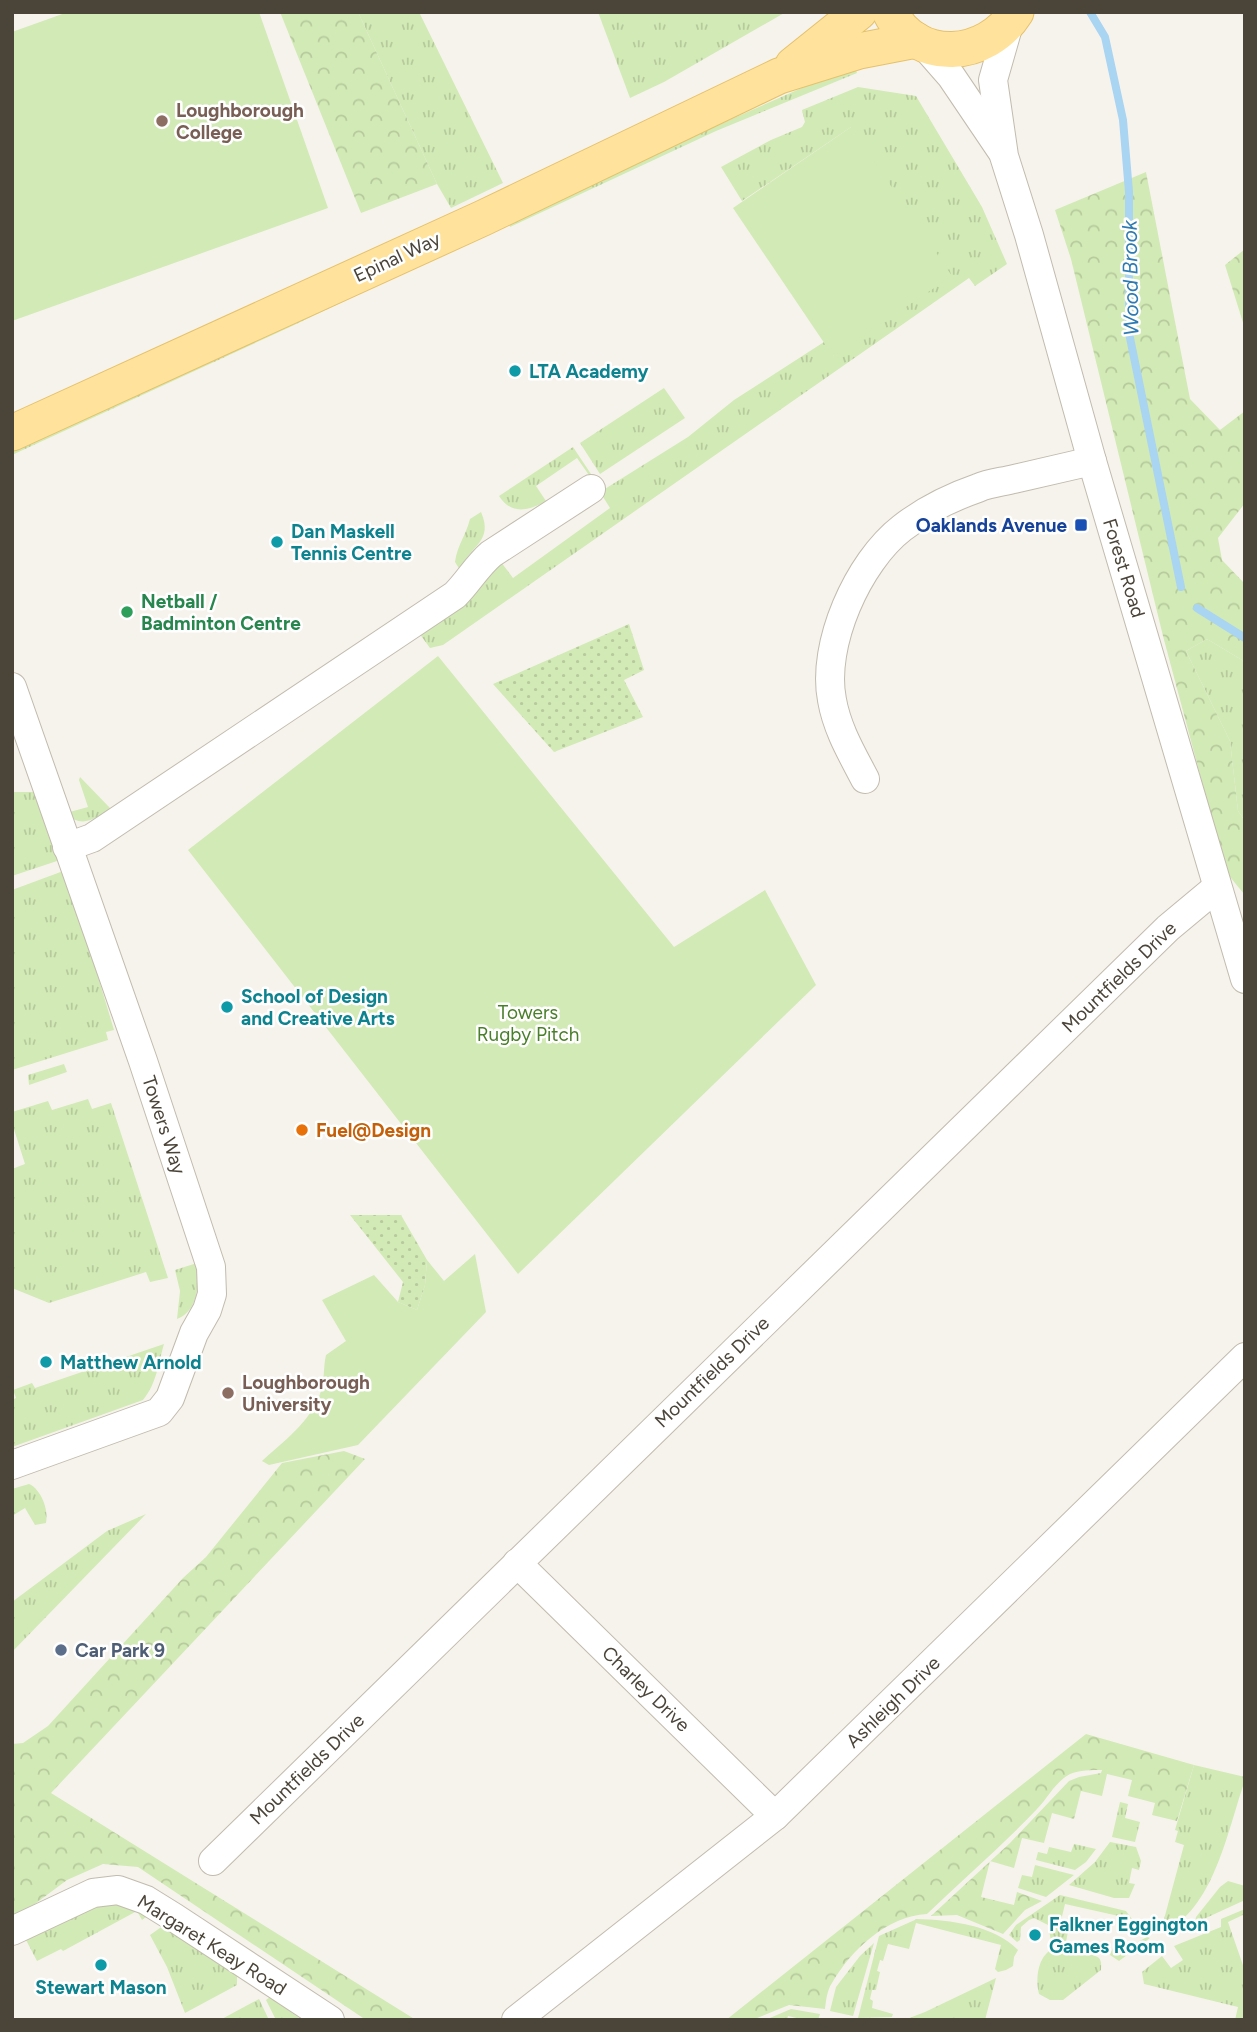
<svg xmlns="http://www.w3.org/2000/svg" width="1257" height="2032" font-family="Figtree,sans-serif">
<style>
.grass{fill:url(#grass-tufts)}
.forest{fill:url(#forest-crowns)}
.park{fill:#d2eab5}
.garden{fill:url(#garden-dots)}
.lines{fill:none;stroke-linecap:round;stroke-linejoin:round}
.stream{stroke:#a9d4f2;stroke-width:8}
.minor-casing{stroke:#c2bbae;stroke-width:30}
.major-casing{stroke:#e6c16a;stroke-width:37}
.minor{stroke:#fff;stroke-width:28}
.major{stroke:#ffe39c;stroke-width:35}
.education-dot{fill:#8d6e63;stroke:#fff;stroke-width:2.5}
.culture-dot{fill:#0f9aa8;stroke:#fff;stroke-width:2.5}
.transit-dot{fill:#1a4fb4;stroke:#fff;stroke-width:2.5}
.leisure-dot{fill:#2e9e5b;stroke:#fff;stroke-width:2.5}
.food-dot{fill:#e8710a;stroke:#fff;stroke-width:2.5}
.service-dot{fill:#5c6f8a;stroke:#fff;stroke-width:2.5}
.labels{text-anchor:middle;dominant-baseline:central;stroke-width:5;stroke-linejoin:round;paint-order:stroke}
.education-label{font-size:19px;font-weight:bold;fill:#785e54;stroke:#fff;text-anchor:start}
.street-label{font-size:19px;fill:#4b4439;stroke:#fff}
.culture-label{font-size:19px;font-weight:bold;fill:#0d838f;stroke:#fff;text-anchor:start}
.transit-label{font-size:19px;font-weight:bold;fill:#164399;stroke:#fff;text-anchor:end}
.leisure-label{font-size:19px;font-weight:bold;fill:#27864d;stroke:#fff;text-anchor:start}
.park-label{font-size:19px;fill:#4a7f2a;stroke:#fff}
.food-label{font-size:19px;font-weight:bold;fill:#c56008;stroke:#fff;text-anchor:start}
.service-label{font-size:19px;font-weight:bold;fill:#4e5e75;stroke:#fff;text-anchor:start}
.water-label{font-size:21px;font-style:italic;fill:#2e7ab2;stroke:#fff}
</style>
<defs>
<pattern id="grass-tufts" width="24" height="20" patternUnits="userSpaceOnUse" patternTransform="scale(1.75)"><rect width="24" height="20" fill="#d2eab5"/><path d="M3 7l-1-3M5 7V3M7 7l1-3M15 17l-1-3M17 17v-4M19 17l1-3" fill="none" stroke="#b6ca9c"/></pattern>
<pattern id="forest-crowns" width="20" height="18" patternUnits="userSpaceOnUse" patternTransform="scale(1.75)"><rect width="20" height="18" fill="#d2eab5"/><path d="M2 6a3 3 0 1 1 6 0M12 15a3 3 0 1 1 6 0" fill="none" stroke="#b6ca9c"/></pattern>
<pattern id="garden-dots" width="8" height="8" patternUnits="userSpaceOnUse" patternTransform="scale(1.75)"><rect width="8" height="8" fill="#d2eab5"/><path d="M2 2h.1M6 6h.1" fill="none" stroke="#b6ca9c" stroke-width="1.8" stroke-linecap="round"/></pattern>
</defs>
<rect width="100%" height="100%" fill="#f6f3ec"/>
<g class="grass">
<path d="M358,12H419L503,183L451,208L437,184Z"/>
<path d="M598,12H786L664,82L630,98Z"/>
<path d="M854,65L857,73L716,131L510,227L507,218Z"/>
<path d="M858,87L916,96L982,207L1007,264L975,286L969,278L443,645L430,648L419,633L501,562L513,578L610,508L600,492L688,437L734,400L824,342L834,356L851,127L742,201L721,167L771,140L802,127L805,122L802,110Z"/>
<path d="M487,233L290,327L12,455V446Z"/>
<path d="M664,388L685,418L600,474L580,443Z"/>
<path d="M573,447L593,477L591,478L577,458L536,486L546,501C529,511 511,515 499,496Z"/>
<path d="M481,512C494,542 470,545 460,570L455,562C457,546 466,535 470,519Z"/>
<path d="M1207,639L1242,660L1245,665V821L1238,811L1230,741L1186,651Z"/>
<path d="M80,777L111,809C96,819 80,829 66,813L88,807L79,780Z"/>
<path d="M12,792H37L60,860L12,876Z"/>
<path d="M66,870L114,1030L106,1032L108,1040L12,1070V890Z"/>
<path d="M64,1064L67,1072L29,1085L28,1075Z"/>
<path d="M88,1099L92,1109L111,1103L168,1278L150,1282L146,1272L49,1303L12,1288V1169L25,1164L12,1123V1112L48,1101L52,1110Z"/>
<path d="M197,1263C200,1282 198,1312 177,1319L180,1291L175,1270Z"/>
<path d="M164,1344C158,1364 157,1383 143,1400L12,1447V1400L16,1398L13,1390L32,1383L35,1388Z"/>
<path d="M29,1484C41,1489 49,1510 46,1523L35,1525L25,1508L12,1516V1489Z"/>
<path d="M146,1514L12,1652V1602L107,1531Z"/>
<path d="M1194,1765L1245,1777V1780C1229,1826 1216,1898 1174,1926L1163,1923L1184,1845L1175,1842L1178,1831L1175,1830Z"/>
<path d="M1120,1802L1128,1804L1125,1818L1140,1822L1135,1842L1112,1837Z"/>
<path d="M1110,1842L1136,1847L1141,1861L1139,1870L1132,1868L1129,1883L1135,1884L1129,1898H1114L1069,1885L1095,1862Z"/>
<path d="M1074,1844L1096,1849L1086,1862L1075,1870L1036,1860L1038,1852L1047,1854L1049,1847L1071,1852Z"/>
<path d="M1035,1865L1074,1875L1046,1897L1018,1888L1022,1875L1032,1877Z"/>
<path d="M1228,1881L1245,1886V1900L1195,1923L1196,1917L1220,1887Z"/>
<path d="M1060,1895L1126,1911L1132,1919L1065,1904L1059,1929L1068,1931L1066,1942L1051,1941L1048,1925L1034,1918L1029,1920L1021,1927L1020,1940L1017,1942L1009,1935L1016,1925Z"/>
<path d="M112,1901L150,1914L142,1920L137,1911L63,1951L61,1949L37,1961L26,1940L95,1904Z"/>
<path d="M1245,1909V1914L1228,1922L1245,1971V2020H1235L1238,2007L1144,1984L1142,1972L1162,1956L1171,1968L1183,1960L1174,1946L1221,1927V1919Z"/>
<path d="M917,1919C950,1920 994,1925 1018,1950L1014,1957L1013,1966L1006,1970L998,1972L995,1969L1001,1945L916,1923L909,1949L888,1944L883,1961L880,1960L877,1971L880,1972L876,1990H872L870,1999L873,2001L872,2008L893,2014L892,2017L858,2018L879,1936Z"/>
<path d="M167,1923L237,1972V1985L185,2013L167,1967L150,1935Z"/>
<path d="M1147,1937L1150,1938L1119,1961L1110,1955L1115,1942L1132,1945Z"/>
<path d="M874,1943L853,2016L830,2011L836,1987L860,1956Z"/>
<path d="M1058,1946C1066,1949 1093,1953 1099,1958C1102,1962 1101,1966 1101,1970L1063,2000H1050L1039,1994C1035,1976 1038,1953 1058,1946Z"/>
<path d="M996,1978L985,2020H904L925,2012Z"/>
<path d="M270,1997L302,2020H276L266,2000Z"/>
<path d="M259,1999L269,2020H220Z"/>
<path d="M791,2009L820,2014L818,2020H805L788,2016L787,2020H765Z"/>
</g>
<g class="forest">
<path d="M280,12H358L437,184L361,213Z"/>
<path d="M1146,172L1190,399L1220,430L1245,411V503L1218,538L1222,560L1245,584V665L1242,660L1207,639L1186,651L1230,741L1238,811L1245,821L1244,894L1226,872L1163,636L1071,259L1055,210Z"/>
<path d="M1245,249V329L1225,265Z"/>
<path d="M344,1451L365,1459L51,1793L416,2020H366L138,1867L103,1864L67,1880L12,1921V1744L23,1743L48,1726L183,1578L206,1557L282,1463Z"/>
<path d="M1086,1734L1194,1765L1177,1821L1152,1815L1155,1803L1128,1796L1132,1780L1107,1774L1102,1796L1081,1791L1074,1819L1052,1813L1044,1843L1022,1838L1014,1868L990,1861L981,1897L1014,1905L1017,1892L1042,1901L1025,1910L1003,1934L957,1915L931,1916L1010,1843L1069,1781L1079,1777L1101,1773L1102,1770C1092,1770 1079,1770 1070,1774C1055,1782 1048,1798 1037,1809C1002,1846 963,1879 927,1914C887,1916 851,1950 832,1983C827,1990 826,2001 825,2009L789,2005L752,2020H726Z"/>
</g>
<g class="park">
<path d="M68,12H259L328,208L12,321V32Z"/>
<path d="M851,127L952,276L833,356L733,208Z"/>
<path d="M438,656L674,947L765,890L816,985L518,1274L188,850Z"/>
<path d="M475,1254L486,1312L358,1445L269,1465L262,1461C284,1441 310,1422 320,1394C325,1382 323,1367 326,1355L346,1341L322,1300L374,1275L398,1302L417,1310L425,1285L427,1260L444,1281Z"/>
</g>
<g class="garden">
<path d="M629,624L644,670L624,680L643,717L554,752L493,684Z"/>
<path d="M350,1215H401L427,1260L425,1285L417,1310L398,1302L403,1282Z"/>
</g>
<g class="lines">
<g class="stream">
<path d="M1090,12L1105,37L1123,120L1129,192V333L1181,587"/>
<path d="M1197,608L1245,638"/>
</g>
<defs>
<g id="minor">
<path d="M1009,24L993,80L1004,156L1029,235L1092,461L1245,979"/>
<path d="M923,44L951,76L1001,150"/>
<path d="M12,687L143,1061L211,1267L212,1294L207,1310L194,1333L170,1398L159,1412L12,1465"/>
<path d="M865,779C852,754 837,729 832,700C821,645 858,562 902,528C924,511 952,497 978,488C989,483 1002,482 1014,479C1040,473 1066,467 1092,461"/>
<path d="M67,847L92,838L455,595C468,582 477,566 491,554L591,489"/>
<path d="M517,1563L775,1816"/>
<path d="M213,1861L1168,928L1216,888"/>
<path d="M12,1931L93,1893L118,1890L146,1900L175,1918L330,2020"/>
<path d="M516,2020L775,1816L1245,1357"/>
</g>
<g id="major">
<path d="M890,12C917,65 987,59 1016,12"/>
<path d="M793,65L859,12"/>
<path d="M12,433L483,218L779,76L859,51L916,40"/>
</g>
</defs>
<use href="#minor" class="minor-casing"/>
<use href="#major" class="major-casing"/>
<use href="#minor" class="minor"/>
<use href="#major" class="major"/>
</g>
<g class="education-dot">
<circle cx="162" cy="121" r="7"/>
<circle cx="228" cy="1393" r="7"/>
</g>
<g class="culture-dot">
<circle cx="515" cy="371" r="7"/>
<circle cx="277" cy="542" r="7"/>
<circle cx="227" cy="1007" r="7"/>
<circle cx="46" cy="1362" r="7"/>
<circle cx="1035" cy="1935" r="7"/>
<circle cx="101" cy="1965" r="7"/>
</g>
<rect class="transit-dot" x="1074" y="518" width="14" height="14" rx="3.5"/>
<circle class="leisure-dot" cx="127" cy="612" r="7"/>
<circle class="food-dot" cx="302" cy="1130" r="7"/>
<circle class="service-dot" cx="61" cy="1650" r="7"/>
<g class="labels">
<g class="education-label">
<text x="176" y="110">Loughborough<tspan x="176" dy="22">College</tspan></text>
<text x="242" y="1382">Loughborough<tspan x="242" dy="22">University</tspan></text>
</g>
<g class="street-label">
<text transform="translate(397 257) rotate(-25)">Epinal Way</text>
<text transform="translate(1124 568) rotate(73)">Forest Road</text>
<text transform="translate(1119 977) rotate(-44)">Mountfields Drive</text>
<text transform="translate(164 1125) rotate(72)">Towers Way</text>
<text transform="translate(712 1372) rotate(-44)">Mountfields Drive</text>
<text transform="translate(646 1689) rotate(44)">Charley Drive</text>
<text transform="translate(893 1702) rotate(-44)">Ashleigh Drive</text>
<text transform="translate(307 1769) rotate(-44)">Mountfields Drive</text>
<text transform="translate(212 1945) rotate(32)">Margaret Keay Road</text>
</g>
<g class="culture-label">
<text x="529" y="371">LTA Academy</text>
<text x="291" y="531">Dan Maskell<tspan x="291" dy="22">Tennis Centre</tspan></text>
<text x="241" y="996">School of Design<tspan x="241" dy="22">and Creative Arts</tspan></text>
<text x="60" y="1362">Matthew Arnold</text>
<text x="1049" y="1924">Falkner Eggington<tspan x="1049" dy="22">Games Room</tspan></text>
<text x="101" y="1987" text-anchor="middle">Stewart Mason</text>
</g>
<g class="transit-label">
<text x="1067" y="525">Oaklands Avenue</text>
</g>
<g class="leisure-label">
<text x="141" y="601">Netball /<tspan x="141" dy="22">Badminton Centre</tspan></text>
</g>
<g class="park-label">
<text x="528" y="1012">Towers<tspan x="528" dy="22">Rugby Pitch</tspan></text>
</g>
<g class="food-label">
<text x="316" y="1130">Fuel@Design</text>
</g>
<g class="service-label">
<text x="75" y="1650">Car Park 9</text>
</g>
<g class="water-label">
<text transform="translate(1130 278) rotate(-91)">Wood Brook</text>
</g>
</g>
<rect width="1257" height="2032" fill="none" stroke="#4b4439" stroke-width="28"/>
</svg>
